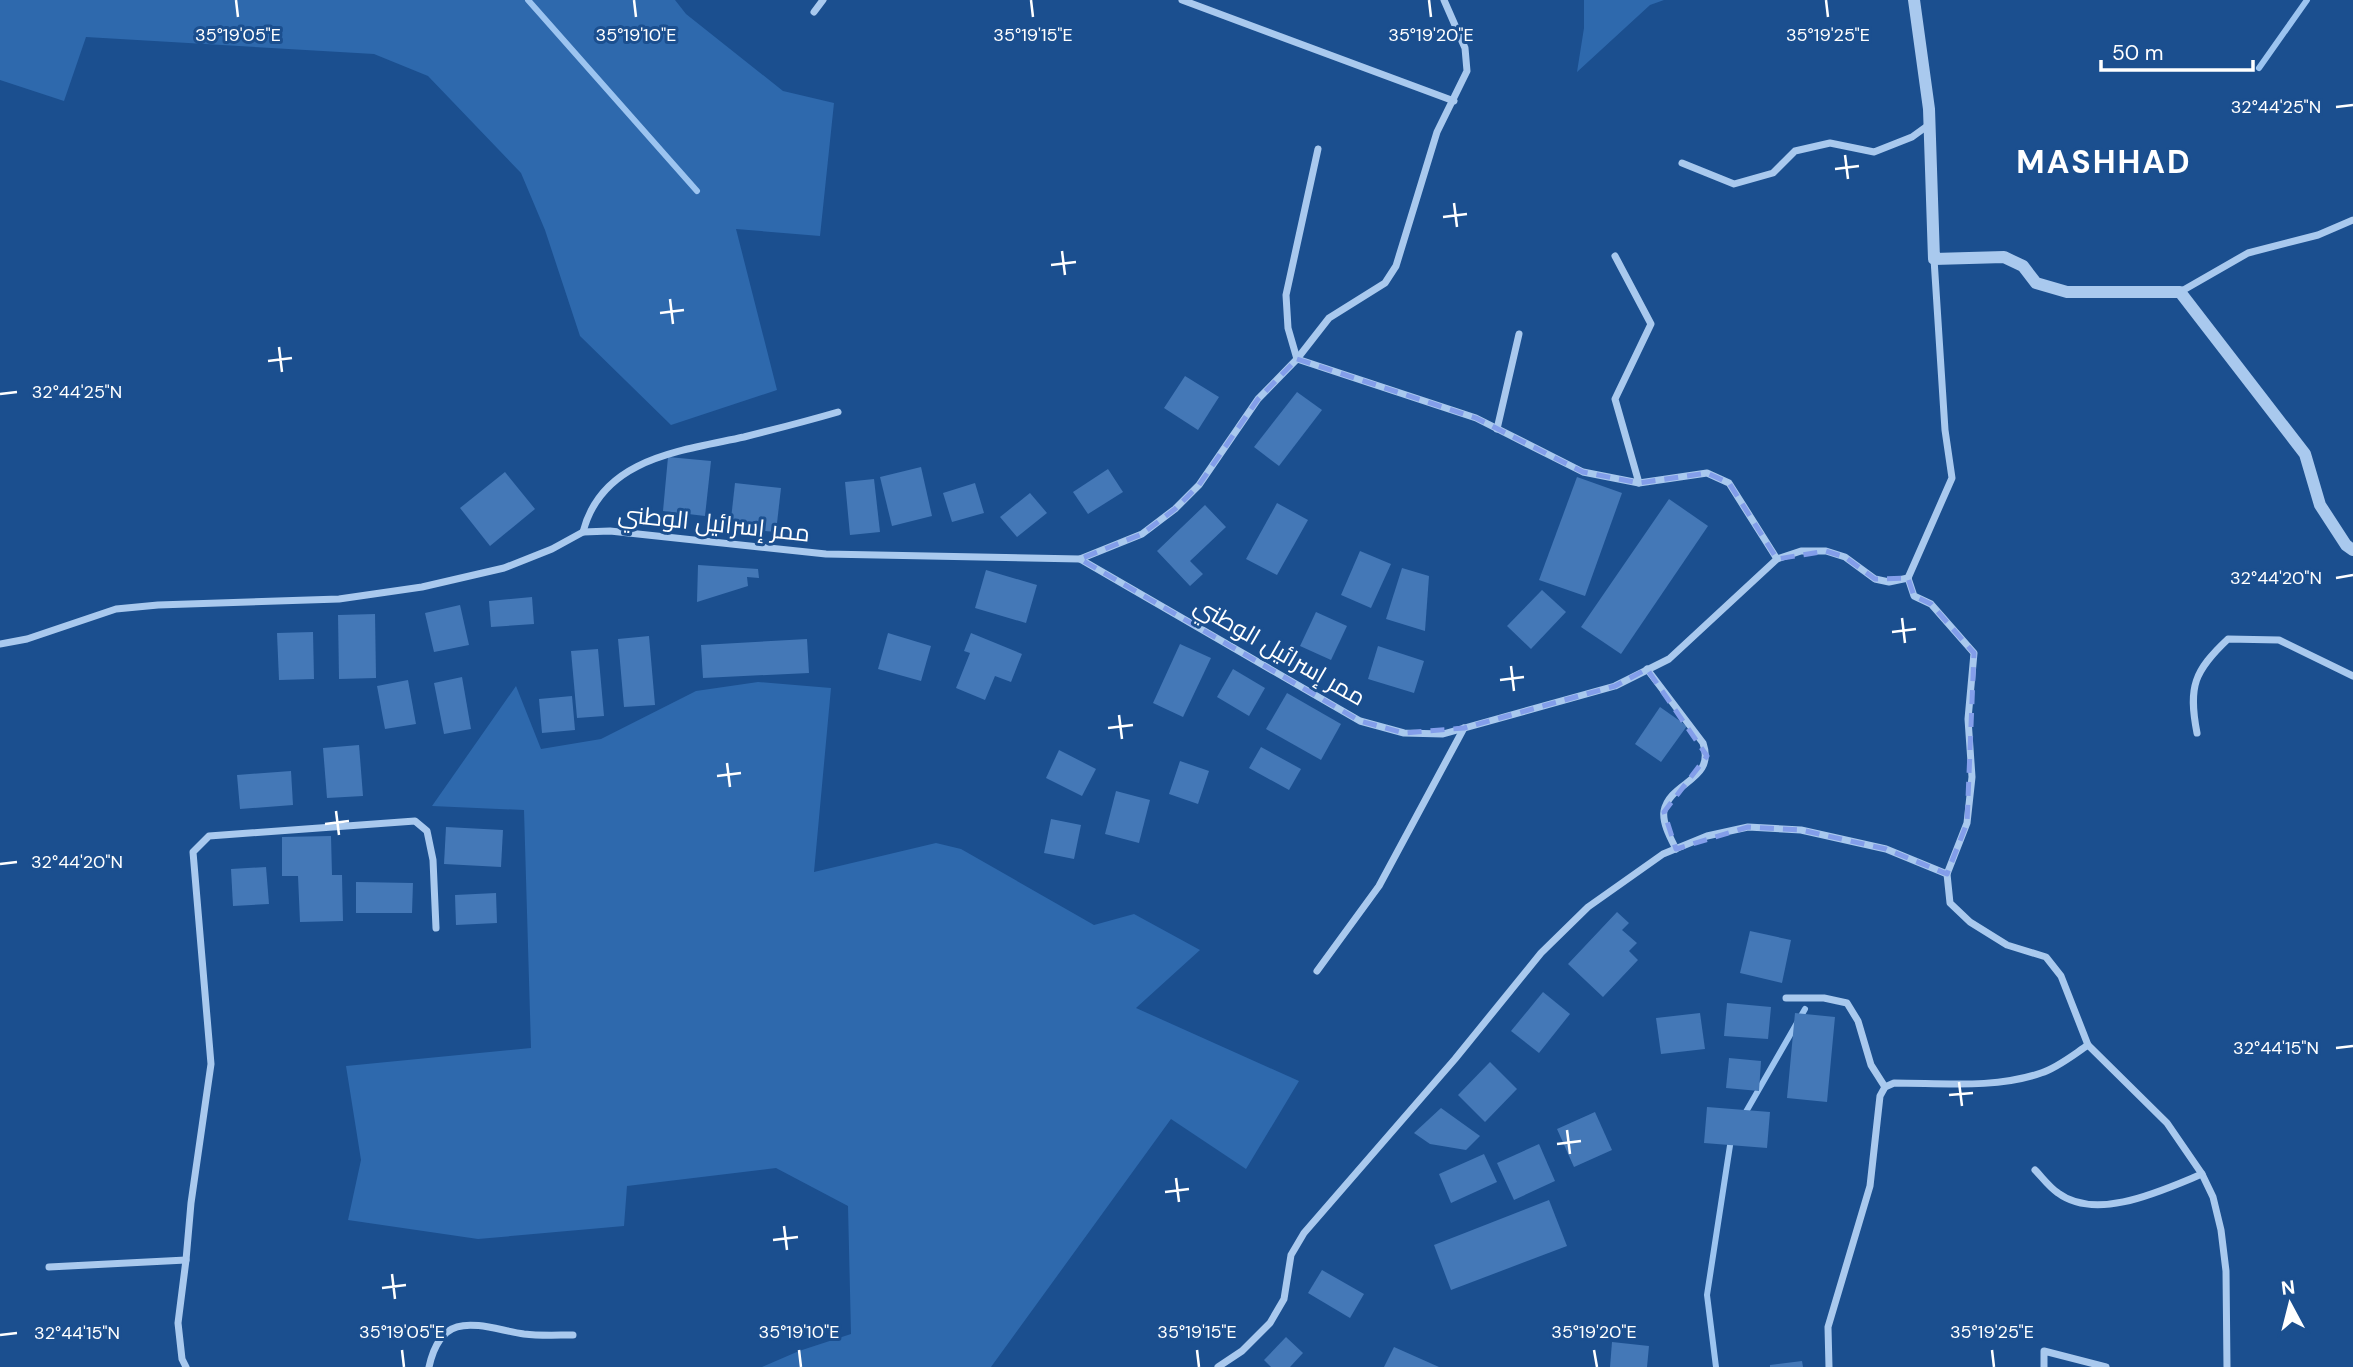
<svg xmlns="http://www.w3.org/2000/svg" width="2353" height="1367" font-family="'DM Sans',Cairo,sans-serif">
<style>
.green{fill:#2e69ad}
.lines{fill:none;stroke-linecap:round;stroke-linejoin:round}
.stream{stroke:#9cc4f0;stroke-width:6}
.building{fill:#4478b7}
.minor{stroke:#a9c9ee;stroke-width:7}
.tertiary{stroke:#a9c9ee;stroke-width:12}
.marked{fill:none;stroke:#839eea;stroke-width:5;stroke-dasharray:14 9;stroke-linejoin:round}
.ticks{fill:none;stroke:#fff;stroke-width:2.5}
.labels{text-anchor:middle;dominant-baseline:central;stroke-width:6;stroke-linejoin:round;paint-order:stroke}
.street-label{font-size:24px;fill:#fff;stroke:#1b4f8f}
.district-label{font-size:32px;font-weight:bold;letter-spacing:2px;fill:#fff;stroke:#1b4f8f}
.ticks-label{font-size:18px;text-anchor:middle;fill:#fff;stroke:#1b4f8f;stroke-width:6;stroke-linejoin:round;paint-order:stroke}
</style>
<rect width="100%" height="100%" fill="#1b4f8f"/>
<g class="green">
<path d="M0,0H675L686,14L783,91L834,103L820,236L736,229L777,390L671,425L580,336L545,230L521,173L428,76L374,54L86,37L64,101L0,80Z"/>
<path d="M1584,0H1664L1650,5L1577,72L1584,28Z"/>
<path d="M758,682L831,688L814,872L936,843L961,849L1094,925L1134,914L1200,950L1136,1008L1299,1081L1246,1169L1171,1119L991,1367H762L799,1351L851,1334L848,1206L776,1168L627,1186L624,1226L478,1239L348,1220L361,1160L346,1066L531,1048L524,810L432,806L516,686L541,749L601,739L696,691Z"/>
</g>
<g class="lines">
<g class="stream">
<path d="M528,0L697,191"/>
<path d="M2259,68L2307,0"/>
<path d="M1743,1117L1805,1009"/>
<path d="M1716,1367L1707,1295L1731,1139"/>
</g>
</g>
<g class="building">
<path d="M1185,376L1219,397L1198,430L1164,408Z"/>
<path d="M1297,392L1322,410L1279,466L1254,447Z"/>
<path d="M668,457L711,461L705,516L663,511Z"/>
<path d="M921,467L932,516L892,526L880,477Z"/>
<path d="M1108,469L1123,492L1088,514L1073,492Z"/>
<path d="M505,472L535,509L490,546L460,508Z"/>
<path d="M1577,477L1622,493L1585,596L1539,580Z"/>
<path d="M874,479L880,532L850,535L845,482Z"/>
<path d="M735,483L781,488L776,532L730,528Z"/>
<path d="M975,483L984,513L952,522L943,493Z"/>
<path d="M1030,493L1047,513L1017,537L1000,517Z"/>
<path d="M1669,499L1708,526L1621,654L1581,627Z"/>
<path d="M1277,503L1308,520L1277,575L1246,559Z"/>
<path d="M1205,505L1226,527L1190,561L1203,574L1190,586L1157,551Z"/>
<path d="M1360,551L1391,564L1371,608L1341,595Z"/>
<path d="M698,565L758,569L759,578L747,577L748,586L697,602Z"/>
<path d="M1402,568L1429,576L1425,631L1386,619Z"/>
<path d="M986,570L1037,585L1026,623L975,608Z"/>
<path d="M1542,590L1566,612L1531,649L1507,626Z"/>
<path d="M532,597L534,624L491,627L489,601Z"/>
<path d="M460,605L469,645L434,652L425,613Z"/>
<path d="M1316,612L1347,626L1331,660L1300,646Z"/>
<path d="M375,614L376,678L339,679L338,615Z"/>
<path d="M313,632L314,679L279,680L277,633Z"/>
<path d="M888,633L931,646L921,681L878,669Z"/>
<path d="M971,633L1022,654L1011,682L995,676L985,700L956,688L970,653L964,651Z"/>
<path d="M649,636L655,705L624,707L618,639Z"/>
<path d="M807,639L809,673L703,678L701,645Z"/>
<path d="M1180,644L1211,658L1183,717L1153,703Z"/>
<path d="M1378,646L1424,661L1414,693L1368,679Z"/>
<path d="M598,649L604,716L577,718L571,651Z"/>
<path d="M1233,669L1265,688L1249,716L1217,697Z"/>
<path d="M462,677L471,729L444,734L434,683Z"/>
<path d="M408,680L416,724L385,729L377,686Z"/>
<path d="M1287,693L1341,724L1321,760L1266,729Z"/>
<path d="M572,696L575,730L542,733L539,699Z"/>
<path d="M1660,707L1687,726L1661,762L1635,744Z"/>
<path d="M359,745L363,796L327,798L323,748Z"/>
<path d="M1261,747L1301,769L1289,790L1249,768Z"/>
<path d="M1059,750L1096,769L1082,796L1046,778Z"/>
<path d="M1180,761L1209,771L1198,804L1169,794Z"/>
<path d="M291,771L293,805L240,809L237,775Z"/>
<path d="M1116,791L1150,800L1139,843L1105,834Z"/>
<path d="M1051,819L1081,825L1074,859L1044,853Z"/>
<path d="M446,827L503,830L501,867L444,864Z"/>
<path d="M331,836L332,875H342L343,921L300,922L298,876H282V837Z"/>
<path d="M266,867L269,904L233,906L231,869Z"/>
<path d="M356,882L413,883L412,913H356Z"/>
<path d="M496,893L497,923L456,925L455,895Z"/>
<path d="M1617,912L1629,923L1622,930L1637,943L1629,951L1638,960L1603,997L1568,964Z"/>
<path d="M1750,931L1791,940L1782,983L1740,973Z"/>
<path d="M1543,992L1570,1014L1539,1053L1511,1031Z"/>
<path d="M1727,1003L1771,1007L1768,1039L1724,1036Z"/>
<path d="M1700,1013L1705,1049L1661,1054L1656,1018Z"/>
<path d="M1795,1013L1835,1017L1827,1102L1787,1098Z"/>
<path d="M1729,1058L1761,1061L1759,1091L1726,1088Z"/>
<path d="M1490,1062L1517,1089L1485,1122L1458,1095Z"/>
<path d="M1707,1107L1770,1112L1767,1148L1704,1143Z"/>
<path d="M1441,1108L1480,1136L1466,1150L1430,1144L1414,1133Z"/>
<path d="M1595,1112L1612,1150L1574,1167L1557,1129Z"/>
<path d="M1539,1144L1555,1181L1514,1200L1497,1163Z"/>
<path d="M1484,1154L1497,1182L1451,1203L1439,1174Z"/>
<path d="M1549,1200L1567,1246L1451,1290L1434,1245Z"/>
<path d="M1322,1270L1364,1294L1350,1318L1308,1293Z"/>
<path d="M1286,1337L1303,1353L1290,1367H1271L1264,1360Z"/>
<path d="M1612,1342L1649,1346L1647,1367H1610Z"/>
<path d="M1394,1347L1439,1367H1384Z"/>
<path d="M1802,1361L1803,1367H1770V1365Z"/>
</g>
<g class="lines">
<g class="minor">
<path d="M1182,0L1454,101"/>
<path d="M814,12L823,0"/>
<path d="M1682,163L1734,184L1773,173L1795,151L1830,143L1874,152L1912,137L1930,124"/>
<path d="M1615,256L1651,324L1615,399L1639,483"/>
<path d="M2180,292L2248,253L2318,235L2353,220"/>
<path d="M1297,359L1476,418L1583,472L1639,483L1707,473L1729,483L1777,559"/>
<path d="M1297,359L1288,328L1286,295L1318,149"/>
<path d="M1497,429L1519,334"/>
<path d="M583,532C602,458 680,451 744,437C776,429 807,421 838,412"/>
<path d="M1080,559L1142,534L1175,509L1199,485L1258,399L1297,359L1329,318L1385,283L1396,266L1437,132L1467,71L1465,48L1444,0"/>
<path d="M1908,578L1914,596L1931,604L1974,653L1968,719L1972,777L1967,823L1947,874L1950,903L1970,922L2007,945L2046,957L2061,976L2088,1045L2167,1123L2202,1174L2213,1197L2221,1230L2226,1271L2227,1367"/>
<path d="M1908,578L1952,478L1945,430L1934,259"/>
<path d="M0,644L27,639L116,609L158,605L339,599L422,587L504,568L552,549L583,532L610,531L826,554L1080,559L1360,721L1404,733L1443,734L1615,686L1669,659L1777,559L1801,551H1826L1845,557L1875,579L1889,582L1908,578"/>
<path d="M1647,669L1703,743C1716,781 1670,781 1664,811C1662,823 1671,839 1676,849"/>
<path d="M2197,733C2188,687 2194,671 2228,639L2279,640L2353,676"/>
<path d="M1317,971L1379,886L1464,728"/>
<path d="M1786,998H1824L1847,1003L1858,1021L1871,1065L1885,1087"/>
<path d="M2035,1170C2042,1177 2049,1187 2058,1193C2097,1222 2163,1190 2202,1174"/>
<path d="M49,1267L186,1260"/>
<path d="M186,1367L182,1359L178,1323L186,1260L191,1203L211,1064L193,852L209,836L415,821L427,831L433,860L436,928"/>
<path d="M429,1367C442,1307 480,1327 524,1334C540,1336 557,1335 573,1335"/>
<path d="M1218,1367L1242,1351L1270,1323L1284,1299L1291,1255L1304,1233L1455,1059L1541,953L1588,907L1663,854L1707,836L1748,827L1801,830L1886,849L1947,874"/>
<path d="M1829,1367L1828,1327L1870,1186L1880,1096L1885,1087L1894,1083C1942,1083 1995,1089 2041,1073C2057,1068 2073,1055 2088,1045"/>
<path d="M2044,1367V1351L2106,1367"/>
</g>
<path class="tertiary" d="M1914,0L1929,109L1934,259L2004,257L2023,266L2036,283L2067,292H2180L2305,454L2320,505L2346,545L2353,550"/>
</g>
<path class="marked" d="M1297,359L1476,418L1583,472L1639,483L1707,473L1729,483L1777,559L1826,551L1845,557L1875,579L1908,578L1914,596L1931,604L1974,653L1967,823L1947,874L1886,849L1801,830L1748,827L1676,849L1664,812L1707,756L1647,669L1615,686L1464,728L1404,733L1360,721L1080,559L1142,534L1175,509L1199,485L1258,399Z"/>
<path class="ticks" d="M236,0L238,17M634,0L636,17M1031,0L1033,17M1429,0L1431,17M1826,0L1828,17M2336,107L2353,105M1845,155L1848,179M1835,169L1859,166M1454,203L1457,227M1443,217L1467,214M1062,251L1065,275M1051,265L1076,262M670,299L673,324M660,313L684,310M279,347L282,372M268,361L292,358M0,394L17,392M2336,578L2353,575M1902,618L1905,643M1892,632L1916,629M1511,666L1514,691M1500,680L1524,677M1119,715L1122,739M1108,728L1133,725M727,763L730,787M717,776L741,773M336,811L339,835M325,824L349,821M0,864L17,862M2336,1048L2353,1046M1959,1082L1962,1106M1949,1095L1973,1093M1567,1130L1570,1154M1557,1144L1581,1141M1176,1178L1179,1202M1165,1192L1189,1189M784,1226L787,1250M773,1240L798,1237M392,1274L395,1299M382,1288L406,1285M0,1335L17,1333M402,1350L404,1367M799,1350L801,1367M1197,1350L1199,1367M1594,1350L1597,1367M1992,1350L1994,1367"/>
<g class="labels">
<g class="street-label">
<text transform="translate(714 523) rotate(6)">ممر إسرائيل الوطني</text>
<text transform="translate(1280 651) rotate(30)">ممر إسرائيل الوطني</text>
</g>
<g class="district-label">
<text x="2104" y="162">MASHHAD</text>
</g>
</g>
<g class="ticks-label">
<text x="238" y="41">35°19'05"E</text>
<text x="636" y="41">35°19'10"E</text>
<text x="1033" y="41">35°19'15"E</text>
<text x="1431" y="41">35°19'20"E</text>
<text x="1828" y="41">35°19'25"E</text>
<text x="2276" y="113">32°44'25"N</text>
<text x="77" y="398">32°44'25"N</text>
<text x="2276" y="584">32°44'20"N</text>
<text x="77" y="868">32°44'20"N</text>
<text x="2276" y="1054">32°44'15"N</text>
<text x="402" y="1338">35°19'05"E</text>
<text x="799" y="1338">35°19'10"E</text>
<text x="1197" y="1338">35°19'15"E</text>
<text x="1594" y="1338">35°19'20"E</text>
<text x="1992" y="1338">35°19'25"E</text>
<text x="77" y="1339">32°44'15"N</text>
</g>
<g transform="translate(2290 1304) rotate(353)" stroke="#1b4f8f" stroke-width="5" paint-order="stroke">
<path d="M0-5L12 26L0 18L-12 26Z" fill="#ffffff"/>
<text y="-10" font-size="19" font-weight="bold" text-anchor="middle" fill="#ffffff">N</text>
</g>
<path d="M2101 60v10h152v-10" fill="none" stroke="#ffffff" stroke-width="3.5"/>
<text x="2112" y="60" font-size="21" fill="#ffffff" stroke="#1b4f8f" stroke-width="5" paint-order="stroke">50 m</text>
</svg>
